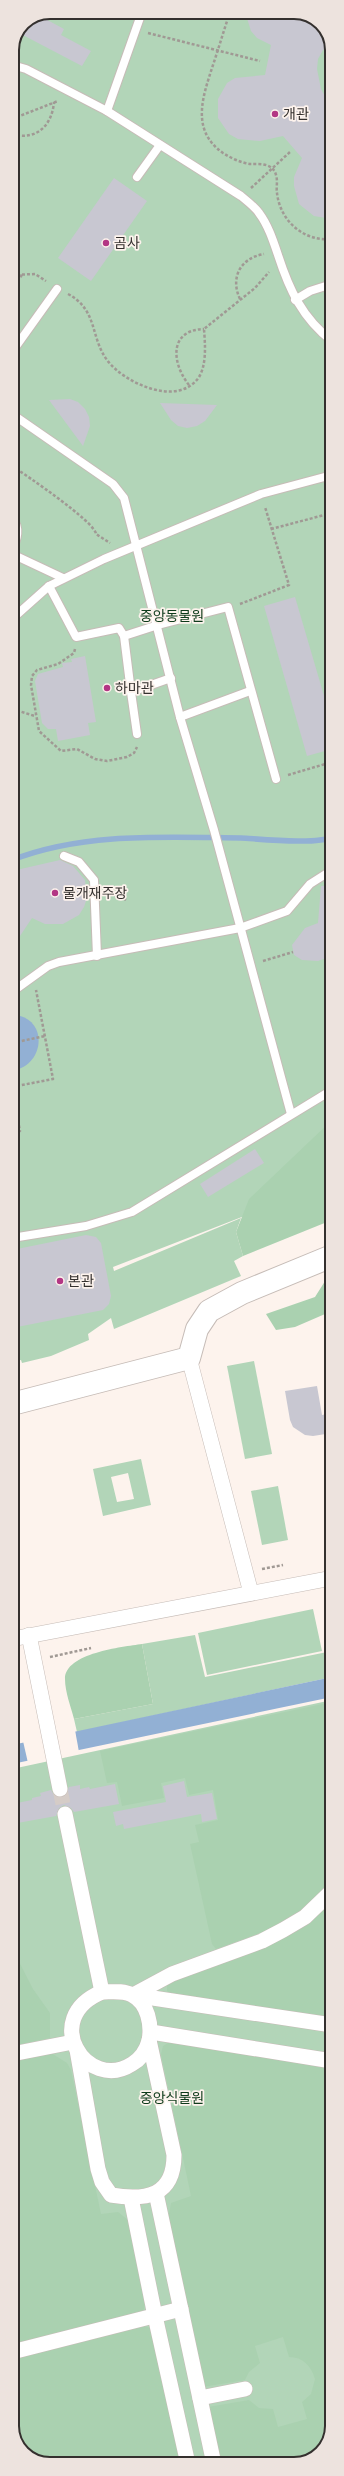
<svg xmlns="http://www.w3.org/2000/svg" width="344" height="2476" font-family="Cabin,'Noto Sans KR',sans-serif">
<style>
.green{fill:#b2d5b8;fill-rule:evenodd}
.forest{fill:#aad1b0}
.water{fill:#92b0d4}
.pier{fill:#fdf3ed}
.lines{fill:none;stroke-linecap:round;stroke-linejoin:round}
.stream{stroke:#92b0d4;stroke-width:5.5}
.building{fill:#c8c7d1}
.street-tunnel{stroke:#d5ccc7;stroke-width:15;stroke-dasharray:15 8;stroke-linecap:butt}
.lane-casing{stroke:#c6bcb7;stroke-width:10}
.street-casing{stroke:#c6bcb7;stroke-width:16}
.secondary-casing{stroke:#c6bcb7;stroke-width:24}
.path{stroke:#a09994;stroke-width:2.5;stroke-dasharray:3 2;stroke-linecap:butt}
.lane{stroke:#fff;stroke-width:8}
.street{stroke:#fff;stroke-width:15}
.secondary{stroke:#fff;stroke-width:22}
.poi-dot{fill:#b33684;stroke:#fdf3ed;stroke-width:1.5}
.labels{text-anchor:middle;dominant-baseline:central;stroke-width:3.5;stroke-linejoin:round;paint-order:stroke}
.poi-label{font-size:14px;fill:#34302e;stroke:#fdf3ed;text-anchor:start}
.park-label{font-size:14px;fill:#0e3b1b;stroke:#fdf3ed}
.rim{fill:none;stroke:#34302e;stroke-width:2}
</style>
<rect width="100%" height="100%" fill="#fdf3ed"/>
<g class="green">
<path d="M50,12H299L321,23L332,45V1182L113,1267L114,1271L241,1218L236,1232L243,1256L234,1261L241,1276L114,1329L111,1318L88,1334L89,1340L51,1356L22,1363L21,1360L12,1362V50L23,23Z"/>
<path d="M254,1361L272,1454L245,1459L227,1366Z"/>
<path d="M141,1459L151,1505L103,1516L93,1469ZM128,1473L134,1499L117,1502L111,1477Z"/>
<path d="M278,1486L288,1540L262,1545L251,1491Z"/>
<path d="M313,1609L322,1651L207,1675L198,1633Z"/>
<path d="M195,1635L205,1677L332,1651V1677L77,1732L74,1719L153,1704L142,1644Z"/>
<path d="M332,1700V2426L323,2451L299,2464H45L23,2453L12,2431V1769Z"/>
</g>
<g class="forest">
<path d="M332,1120V1220L243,1256L236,1232L249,1199Z"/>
<path d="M332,1276V1311L295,1327L276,1330L266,1314L315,1297L327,1278Z"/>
<path d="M142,1644L153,1704L74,1719C71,1707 65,1692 65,1679C65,1653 122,1647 142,1644Z"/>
<path d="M332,1702V1883L295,1916L279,1926L216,1949L212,1944L190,1844L199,1842L195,1825L218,1820L213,1790L189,1795L185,1778L161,1783L164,1798L122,1806L117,1782L107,1783L100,1751Z"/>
<path d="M332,1900V2019L171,1995L167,1991V1982Z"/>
<path d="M12,1948L33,1989L50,2013V2038L12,2046Z"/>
<path d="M171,2041L332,2066V2426L323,2451L299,2464H219L208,2407L249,2400L259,2408L273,2409L278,2427L307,2419L302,2402L311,2394L315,2379C311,2366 303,2357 289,2357L283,2337L255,2346L260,2363L249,2372L245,2380L203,2387L168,2219L171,2203L191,2196L161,2054L163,2046Z"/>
<path d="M48,2051L67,2063L71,2070L101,2214L118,2212L128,2220L145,2304L144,2309L139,2313L12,2347V2059Z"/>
<path d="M140,2325L151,2328L180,2464H45L23,2453L12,2431V2358Z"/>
</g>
<g class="water">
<path d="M12,1015C47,1015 48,1064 12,1071Z"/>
<path d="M332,1677V1697L12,1764V1745Z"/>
</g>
<path class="pier" d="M75,1730L79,1752L28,1763L23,1741Z"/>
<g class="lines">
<path class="stream" d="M12,860C83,832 166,837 241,838C260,839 317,845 332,837"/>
</g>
<g class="building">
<path d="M245,12H299L314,21L321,30L324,29L332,45L323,50L318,59L317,69L321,89L332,109V219L314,216L299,204L294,186V177L302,158L283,136L260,141L238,139L229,134L218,118V99L227,83L235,78L265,75L271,45L257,38L251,31Z"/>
<path d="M40,16L64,29L61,35L91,51L82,66L19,33L23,23Z"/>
<path d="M114,178L147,201L91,281L58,258Z"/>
<path d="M70,399L78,402L85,409L89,417L90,426L83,446L49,400Z"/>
<path d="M160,403L217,405L205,421L197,426L187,428L178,426L171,420Z"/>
<path d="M295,597L332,723V749L307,756L264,606Z"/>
<path d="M85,656L96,722L88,723L90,735L58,741L56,729H48L42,723L35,681L38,674L63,667L62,663L72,662L71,659Z"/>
<path d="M60,860L73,866L85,880L87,898L84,907L79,915L63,924H45L32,918L12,948V871Z"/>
<path d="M321,886H332V956L318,961L302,960L294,955L292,945L305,928L318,923Z"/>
<path d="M255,1149L264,1163L208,1197L200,1184Z"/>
<path d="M86,1235L96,1237L101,1243L111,1296L109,1304L103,1310L12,1328V1250Z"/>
<path d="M317,1386L322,1415L332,1413V1433L313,1436L305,1435L293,1427L290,1420L285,1391Z"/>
<path d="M184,1781L187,1797L212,1793L217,1819L202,1822L201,1814L124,1829L123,1824L116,1826L113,1812L166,1802L163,1786Z"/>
<path d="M115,1784L119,1804L74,1812L71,1808L64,1805L59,1808L56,1816L12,1824V1804L32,1800V1798L41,1796L40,1793L51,1790L54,1795L61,1798L66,1795L69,1787L80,1785V1789L89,1787L90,1789Z"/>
</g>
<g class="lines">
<path class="street-tunnel" d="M60,1789L65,1814"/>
<defs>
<g id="lane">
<path d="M12,65L26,69L107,111L241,196C247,201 255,207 259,213C268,225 273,240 278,255C289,289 302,318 332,341"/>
<path d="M107,111L142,12"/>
<path d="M137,177L160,145"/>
<path d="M295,300L310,291L332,284"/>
<path d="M12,352L57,289"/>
<path d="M12,414L113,484L124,498L180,717L214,830L291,1114"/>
<path d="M12,518C21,528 17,539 12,551"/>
<path d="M12,554L63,578"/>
<path d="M49,586L76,637L119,628L124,636L131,692L171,678"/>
<path d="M12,619L49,586L104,559L261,494L332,475"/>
<path d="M124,636L158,625L228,607L276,779"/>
<path d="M131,692L137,734"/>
<path d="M180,717L250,691"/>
<path d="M64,856L79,862L94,880L97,956"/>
<path d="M12,992L48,966L59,962L240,928L287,911L310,884L332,870"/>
<path d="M12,1238L86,1226L132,1212L332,1090"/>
</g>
<g id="street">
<path d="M189,1358L251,1593"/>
<path d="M29,1635L60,1789"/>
<path d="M12,1639L332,1578"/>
<path d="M65,1814L102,1992"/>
<path d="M332,1891L305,1917L283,1930L262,1941L172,1974L133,1995L332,2025"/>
<path d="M102,1992C111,1992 123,1990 132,1995C148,2003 152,2025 149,2041C146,2051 141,2059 132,2064C87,2093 39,2018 102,1992Z"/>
<path d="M151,2032L332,2061"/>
<path d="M77,2050L98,2169L102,2182L111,2195C146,2201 174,2196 174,2155L149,2040"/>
<path d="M12,2054L73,2042"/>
<path d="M156,2193L214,2464"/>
<path d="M131,2198L155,2316L188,2464"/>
<path d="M12,2352L181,2309"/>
<path d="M200,2398L245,2389"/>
</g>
<path id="secondary" d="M12,1404L189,1358L197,1329L209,1311L242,1293L332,1256"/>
</defs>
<use href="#lane" class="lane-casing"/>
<use href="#street" class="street-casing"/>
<use href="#secondary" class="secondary-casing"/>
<g class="path">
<path d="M230,12C224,30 219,47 213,65C203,96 190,130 223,153C231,158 241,163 251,164C260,164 273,163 276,175C278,181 276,188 277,193C280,221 304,242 332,239"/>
<path d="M148,33L260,61"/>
<path d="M12,119L58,101"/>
<path d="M12,134C36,141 52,126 54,102"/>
<path d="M251,188L291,151"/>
<path d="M12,275L35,274L46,281"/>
<path d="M12,281L20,279L22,274"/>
<path d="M68,294C98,310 90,337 107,360C124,383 178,408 199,377C207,364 205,343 204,329L255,288L269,272"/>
<path d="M240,299C230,278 240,258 264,254"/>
<path d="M189,385C172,364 168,330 204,329"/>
<path d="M12,466C26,475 95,522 96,534L110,543"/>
<path d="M271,529L332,513"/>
<path d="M240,604L289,585L265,507"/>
<path d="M75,649L74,653L58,664L37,670L32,676L31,685L39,731L61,751L77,749L95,759L107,761L127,757L134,753L137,747"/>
<path d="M12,709L35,716"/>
<path d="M12,749C22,760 20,764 12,775"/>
<path d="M288,775L332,762"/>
<path d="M107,887L126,900"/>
<path d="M263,961L293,952"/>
<path d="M12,1043L45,1036"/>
<path d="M12,1087L53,1079L36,990"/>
<path d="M12,1091L20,1131L12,1133"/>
<path d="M262,1569L283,1565"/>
<path d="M50,1657L91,1648"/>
</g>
<use href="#lane" class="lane"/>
<use href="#street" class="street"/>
<use href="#secondary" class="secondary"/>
</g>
<g class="poi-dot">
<circle cx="275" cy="114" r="4"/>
<circle cx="106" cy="243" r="4"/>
<circle cx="107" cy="688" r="4"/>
<circle cx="55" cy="893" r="4"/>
<circle cx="60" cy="1281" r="4"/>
</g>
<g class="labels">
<g class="poi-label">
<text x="283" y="114">개관</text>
<text x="114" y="243">곰사</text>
<text x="115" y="688">하마관</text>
<text x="63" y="893">물개재주장</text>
<text x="68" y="1281">본관</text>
</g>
<g class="park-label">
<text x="172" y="616">중앙동물원</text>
<text x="172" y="2098">중앙식물원</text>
</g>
</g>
<path d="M0 0H344V2476H0ZM50 19H294A31 31 0 0 1 325 50V2426A31 31 0 0 1 294 2457H50A31 31 0 0 1 19 2426V50A31 31 0 0 1 50 19Z" fill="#ede3de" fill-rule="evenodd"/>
<path class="rim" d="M50 19H294A31 31 0 0 1 325 50V2426A31 31 0 0 1 294 2457H50A31 31 0 0 1 19 2426V50A31 31 0 0 1 50 19Z"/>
</svg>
